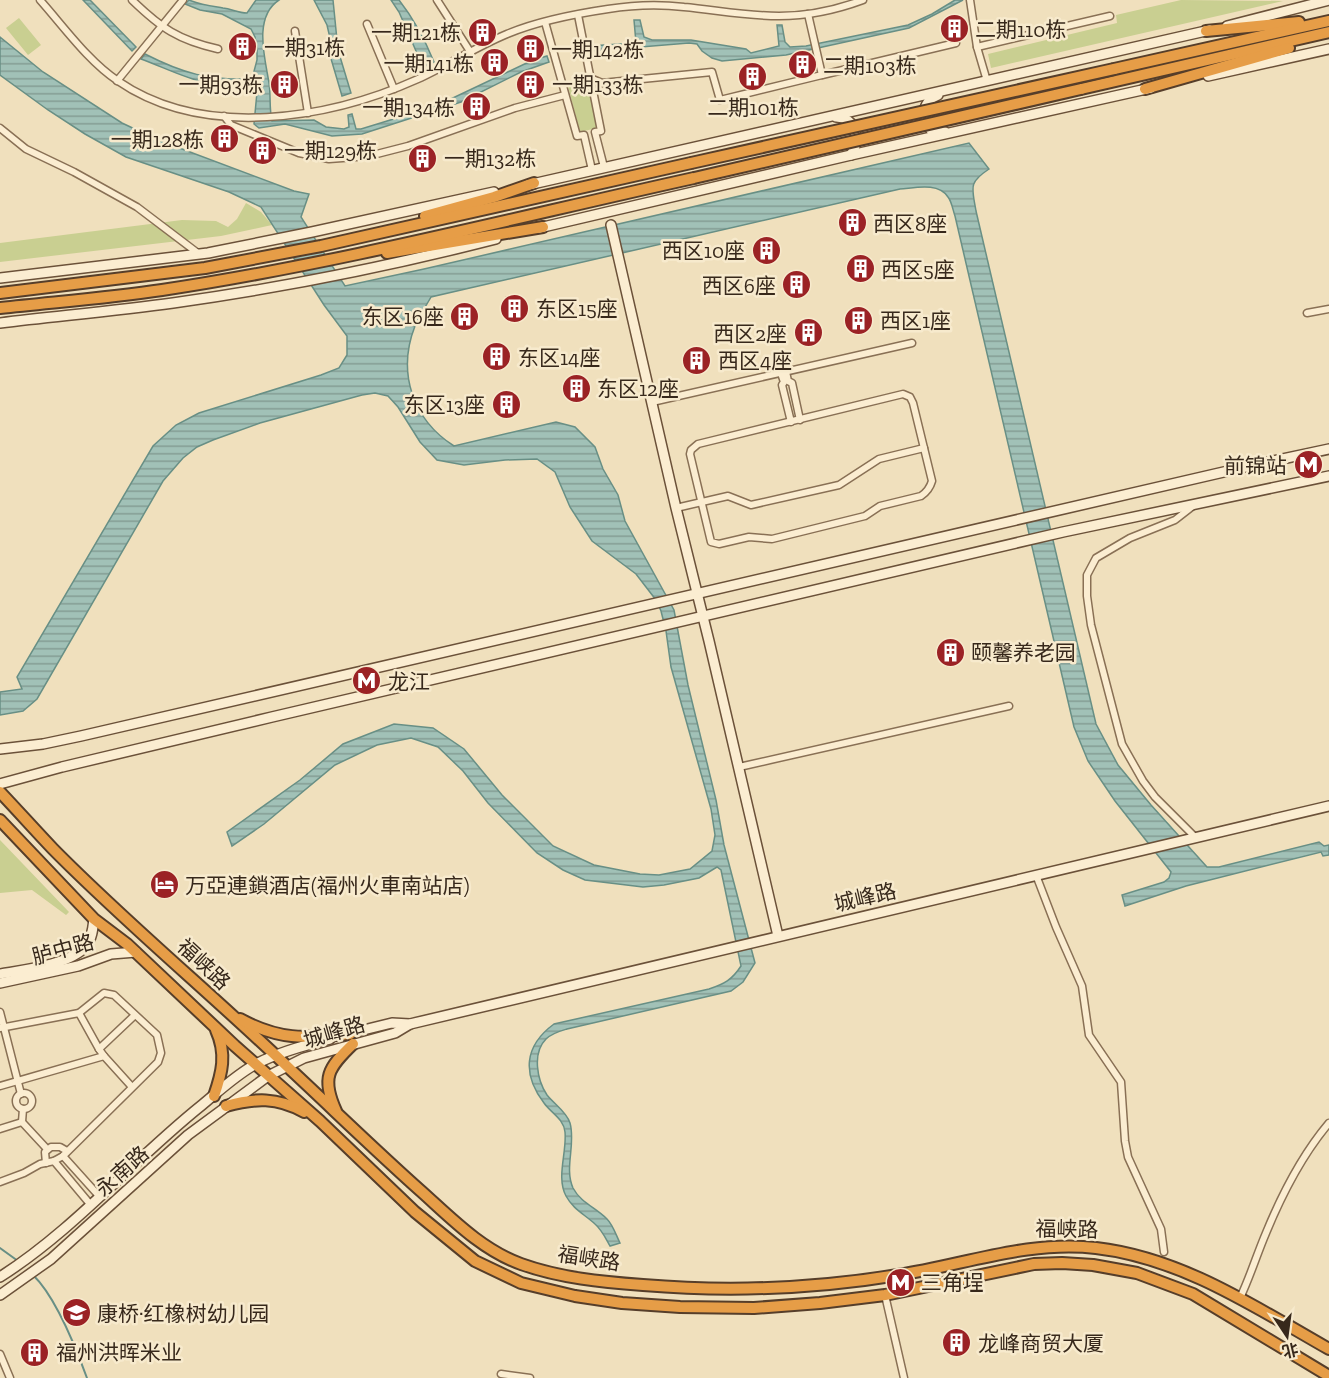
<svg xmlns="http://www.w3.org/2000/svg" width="1329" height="1378" font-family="'Zilla Slab','Noto Sans SC',serif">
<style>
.green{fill:#c9cf91}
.water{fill:url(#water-rules);stroke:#688f85;stroke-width:1.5}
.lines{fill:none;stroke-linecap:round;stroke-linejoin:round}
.stream{stroke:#688f85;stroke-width:2}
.street-casing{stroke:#897055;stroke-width:9}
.secondary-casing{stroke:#6b5139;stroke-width:12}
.highway-casing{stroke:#563e2a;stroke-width:14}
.street{stroke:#fbedd1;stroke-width:6}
.secondary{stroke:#fbedd1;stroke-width:9}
.highway{stroke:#e69d47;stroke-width:10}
.highway-bridge-casing{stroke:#563e2a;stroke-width:14;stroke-linecap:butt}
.highway-bridge{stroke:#e69d47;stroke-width:10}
.labels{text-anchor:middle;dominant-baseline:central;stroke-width:5;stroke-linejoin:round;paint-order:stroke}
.poi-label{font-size:21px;fill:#37281b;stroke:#f7eacd;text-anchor:start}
.street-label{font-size:21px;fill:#37281b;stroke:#f7eacd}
</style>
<defs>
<pattern id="water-rules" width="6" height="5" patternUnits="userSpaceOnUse" patternTransform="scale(1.5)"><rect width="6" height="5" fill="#a1c1b7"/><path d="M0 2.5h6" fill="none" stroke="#849d94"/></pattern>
</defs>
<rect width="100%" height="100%" fill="#f0e0bd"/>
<g class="green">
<path d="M1181,0L1283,1L991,68L988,54L1117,23L1116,15Z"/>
<path d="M19,18L41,45L28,55L6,28Z"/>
<path d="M588,81L597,128L580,132L568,86Z"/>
<path d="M246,203L261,212L272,225L221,236L0,262V243L182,220L216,221L228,227L237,219Z"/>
<path d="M0,840L69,912L66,915L32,890L0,893Z"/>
</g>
<g class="water">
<path d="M83,0H90L136,47L132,51Z"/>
<path d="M189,0C201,5 211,6 223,8C232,9 238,13 247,13L256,0H279C253,17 265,58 269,83C271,96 269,108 272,121L314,120L326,127L344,129L349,127L348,115L352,114L356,129H361L436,106L533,60L547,56L549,62L521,72L461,102L362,134L332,136L285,124L259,128L254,124L257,92C243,80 224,87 207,83C184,78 163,67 141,59L145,54C184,74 208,80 252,79L257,60V48L255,37L251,29L222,14L200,10L185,4Z"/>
<path d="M314,0H333L338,50L351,93L342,96L329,52L330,38L327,25Z"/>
<path d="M391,0H399C414,19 425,40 434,62L423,67L399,12Z"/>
<path d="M955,0H963L909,28L786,55L722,61L712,58L702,51L697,44L689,43L592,51L590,46L636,43L634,20H640L644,37L652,40H691L746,49L751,53L779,46L777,25H782L785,42L790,47L806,46L908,25L932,14Z"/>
<path d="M0,37L43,72L122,123L158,140L294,191L309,194L301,217L345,286L424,269L969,143L989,169C968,183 972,187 976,211L1096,724L1118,765L1151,805L1207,867H1219L1319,842L1324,846L1329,845V855L1323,856L1321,852L1186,886L1125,906L1122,895L1164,882L1169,878L1171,872L1115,801L1088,761L1074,727L955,216C953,211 952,202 948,197C938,182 915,188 900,189L431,297C426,306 419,316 415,326C397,372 412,419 454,446L556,422L575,427L595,447L603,469L618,495L625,521L674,610L688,685L716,800L724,845L755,963L743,982L731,991L567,1029C560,1031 552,1033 546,1039C532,1053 537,1080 547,1095C554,1104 567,1112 570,1123C576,1144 564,1168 573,1188C581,1203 595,1207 607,1219C613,1225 616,1235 620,1243L610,1246C606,1239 602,1230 595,1224C584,1214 573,1209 566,1196C556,1177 567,1153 565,1132C564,1119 551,1113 544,1103C522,1074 524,1046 554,1024L709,989C724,984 732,980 741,966L721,870L717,867L699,878L664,885L643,887L585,880L563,870L537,853L488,803L463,771L438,747L411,738L377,745L335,765L264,824L232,846L227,832L300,780L343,744L394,724L433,728L464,749L502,795L553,846L594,865L640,874L659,875L690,869L712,851L715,835L711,809L671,667L666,631L661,611L656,600L636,574L592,541L570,507L555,472L537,459L505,460L464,465L437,460L420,442L398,407L388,396L375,393L362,395L260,423L213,440L197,447L183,458L163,481L37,699L23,711L0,715V692L22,689L17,677L153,446L176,425L199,413L321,375L339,368L347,355V336L324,305L261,207L229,192L126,157L85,134L48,110L0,75Z"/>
</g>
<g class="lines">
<g class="stream">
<path d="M0,1248L18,1261"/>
<path d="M33,1275C56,1297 76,1348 87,1378"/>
</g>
<defs>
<g id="street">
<path d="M40,0C64,27 88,61 118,81C204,140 329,119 418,79C448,65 476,47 507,34C538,21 574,14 608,9C633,5 659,4 684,7C716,10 747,16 779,16C808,16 836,10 863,0"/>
<path d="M132,0C161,28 178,40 218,49"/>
<path d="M437,0L471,53"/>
<path d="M970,0L977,47L987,81"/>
<path d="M578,15L601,131L595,132L604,167"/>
<path d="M545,22L577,136L584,135L592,170"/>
<path d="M367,24L394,89"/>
<path d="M295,31L308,113"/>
<path d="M977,47L1110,16"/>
<path d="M822,75L956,43"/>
<path d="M590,78L602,83L712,72L720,100L822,75L808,14"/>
<path d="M117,81L183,0"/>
<path d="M224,116L231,125L299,153L329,159L369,156L408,146L515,108L565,95"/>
<path d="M0,128L26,149L74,172L137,207L199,254"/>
<path d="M1307,313L1329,309"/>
<path d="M786,372L788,381L792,383L800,420"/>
<path d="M781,373L784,382L782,385L791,422"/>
<path d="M903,394L910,397L913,403L932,481C930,488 927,492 921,496L880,506L865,516L772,539L749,537L719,544L711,542L690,454L691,450L698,444Z"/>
<path d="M652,402L912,343"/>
<path d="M1193,506L1175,520L1130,538L1096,558L1087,575V596L1091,625L1122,744L1143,781L1155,797L1195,837"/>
<path d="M676,508L728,496L751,505L839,485L879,459L924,448"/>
<path d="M739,767L1009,706"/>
<path d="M1036,875L1056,927L1082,986L1089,1035L1121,1082L1125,1141L1128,1157L1161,1229L1164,1252"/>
<path d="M0,1012L21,1094"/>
<path d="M79,1013L99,1049"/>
<path d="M0,1028L79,1013L104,993L114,995L157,1035L161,1053L158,1062L63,1156L54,1161L40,1164L24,1173L0,1182"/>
<path d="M104,1056L132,1087"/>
<path d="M0,1086L104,1056L99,1049L135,1015"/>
<circle cx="24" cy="1101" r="8"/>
<path d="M23,1109L22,1122L47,1149"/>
<path d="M0,1129L22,1122"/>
<path d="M63,1156L99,1196"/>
<path d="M54,1161L90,1204"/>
<path d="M46,1163L45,1152L51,1147H60L67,1151"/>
<path d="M885,1295L904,1378"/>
<path d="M1240,1298C1250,1277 1257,1254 1266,1233C1282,1194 1302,1155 1329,1123"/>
<path d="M0,1354L10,1378"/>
<path d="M501,1374L530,1378"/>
</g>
<g id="secondary">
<path d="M1227,26L1329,0"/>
<path d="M1208,76L1329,49"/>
<path d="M938,95C926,100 924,108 923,119L931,130L945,132"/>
<path d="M836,117C856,117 861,140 851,155"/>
<path d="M528,185L1210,30"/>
<path d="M611,225L676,508L709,641L778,936"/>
<path d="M539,228L851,155L1151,88"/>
<path d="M0,278L208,253L312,232L494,192"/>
<path d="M0,323C58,316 115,311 173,303C281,288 390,266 496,239"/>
<path d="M0,749L43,744L81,736L1254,465L1329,449"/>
<path d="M0,784L62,767L272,717L1063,532L1329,476"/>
<path d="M0,974C23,970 70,965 86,946C92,939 93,928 94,919"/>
<path d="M0,983L78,966L111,954L136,952"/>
<path d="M343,1035L392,1023L410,1024L1329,806"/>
<path d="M0,1277C74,1230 133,1160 202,1105C219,1091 237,1074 256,1064C279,1052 305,1045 330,1039"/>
<path d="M0,1295L51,1259L188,1135L268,1076L304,1058L395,1033L410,1024"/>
</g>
<g id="highway">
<path d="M1206,31L1299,22"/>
<path d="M1114,69L1329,21"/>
<path d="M1081,89L1329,32"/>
<path d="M1145,89L1289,48"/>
<path d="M425,216L494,197L534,183"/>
<path d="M387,253L543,227"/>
<path d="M0,293L205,268L321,246L691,163"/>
<path d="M0,308C54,302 109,298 162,290C341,263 517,217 694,178"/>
<path d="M0,792C18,811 35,830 53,849C129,926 213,995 291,1070C335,1111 377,1152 422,1192C452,1219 482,1250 521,1264C560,1278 602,1282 643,1285C728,1292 813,1289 898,1275C964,1265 1028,1240 1096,1248C1182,1258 1255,1307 1329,1349"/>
<path d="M0,820L94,919L127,944L235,1046L320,1121L415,1212L475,1261L521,1283L575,1296L622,1303L680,1307L754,1308L820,1303L885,1295L1034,1264L1062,1263L1093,1265L1137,1273L1193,1294L1329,1376"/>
<path d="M240,1019C281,1041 305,1038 350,1034"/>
<path d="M214,1096C222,1073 227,1054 216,1030"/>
<path d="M226,1106C255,1098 277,1097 304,1112"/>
<path d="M336,1111C321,1078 328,1068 353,1044"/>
</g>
</defs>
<use href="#street" class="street-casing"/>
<use href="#secondary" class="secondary-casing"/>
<use href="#highway" class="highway-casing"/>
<use href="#street" class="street"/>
<use href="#secondary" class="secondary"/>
<use href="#highway" class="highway"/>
<defs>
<g id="highway-bridge">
<path d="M691,163L1114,69"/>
<path d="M694,178L1081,89"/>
</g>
</defs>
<use href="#highway-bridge" class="highway-bridge-casing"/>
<use href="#highway-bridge" class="highway-bridge"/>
</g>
<defs>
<symbol id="building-disc" viewBox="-11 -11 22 22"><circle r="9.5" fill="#9b2225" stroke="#f7eacd"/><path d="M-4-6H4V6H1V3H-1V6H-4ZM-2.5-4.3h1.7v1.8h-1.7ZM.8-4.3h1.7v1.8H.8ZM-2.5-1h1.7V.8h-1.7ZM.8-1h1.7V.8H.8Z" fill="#fff"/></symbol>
<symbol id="metro-disc" viewBox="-11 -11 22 22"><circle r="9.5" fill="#9b2225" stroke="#f7eacd"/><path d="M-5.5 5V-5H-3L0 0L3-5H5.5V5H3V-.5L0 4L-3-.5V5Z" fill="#fff"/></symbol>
<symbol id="hotel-disc" viewBox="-11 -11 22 22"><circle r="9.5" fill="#9b2225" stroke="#f7eacd"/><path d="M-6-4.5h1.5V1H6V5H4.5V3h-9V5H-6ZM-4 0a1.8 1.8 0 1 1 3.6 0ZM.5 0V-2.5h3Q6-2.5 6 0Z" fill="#fff"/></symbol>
<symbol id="school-disc" viewBox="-11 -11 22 22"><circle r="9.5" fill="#9b2225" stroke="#f7eacd"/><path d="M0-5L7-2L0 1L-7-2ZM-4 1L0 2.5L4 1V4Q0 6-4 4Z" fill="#fff"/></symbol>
</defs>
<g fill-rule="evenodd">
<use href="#building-disc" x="938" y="12" width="33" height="33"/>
<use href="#building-disc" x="466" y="16" width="33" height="33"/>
<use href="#building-disc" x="226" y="30" width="33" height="33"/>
<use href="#building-disc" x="514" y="32" width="33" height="33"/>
<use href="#building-disc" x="478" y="46" width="33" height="33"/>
<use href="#building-disc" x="786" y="48" width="33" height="33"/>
<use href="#building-disc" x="736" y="60" width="33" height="33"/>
<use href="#building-disc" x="268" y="68" width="33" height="33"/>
<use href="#building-disc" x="514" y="68" width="33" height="33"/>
<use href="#building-disc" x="460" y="90" width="33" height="33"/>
<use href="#building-disc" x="208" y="122" width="33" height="33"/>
<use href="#building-disc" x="246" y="134" width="33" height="33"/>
<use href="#building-disc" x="406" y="142" width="33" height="33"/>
<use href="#building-disc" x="836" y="206" width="33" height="33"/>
<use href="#building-disc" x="750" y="234" width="33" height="33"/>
<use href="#building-disc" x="844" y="252" width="33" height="33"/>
<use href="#building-disc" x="780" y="268" width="33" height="33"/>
<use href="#building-disc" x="498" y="292" width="33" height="33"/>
<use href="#building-disc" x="448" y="300" width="33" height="33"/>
<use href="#building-disc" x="842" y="304" width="33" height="33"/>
<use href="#building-disc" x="792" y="316" width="33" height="33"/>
<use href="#building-disc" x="480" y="340" width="33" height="33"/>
<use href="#building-disc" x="680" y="344" width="33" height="33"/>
<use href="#building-disc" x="560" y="372" width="33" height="33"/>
<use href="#building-disc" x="490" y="388" width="33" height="33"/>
<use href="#metro-disc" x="1292" y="448" width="33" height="33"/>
<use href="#building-disc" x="934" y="636" width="33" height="33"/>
<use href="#metro-disc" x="350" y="664" width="33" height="33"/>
<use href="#hotel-disc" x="148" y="868" width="33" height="33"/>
<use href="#metro-disc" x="884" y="1266" width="33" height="33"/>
<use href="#school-disc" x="60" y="1296" width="33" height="33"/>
<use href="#building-disc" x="940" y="1326" width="33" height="33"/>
<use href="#building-disc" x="18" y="1336" width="33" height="33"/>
</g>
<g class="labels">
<g class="poi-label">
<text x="975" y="29">二期110栋</text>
<text x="461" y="32" text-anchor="end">一期121栋</text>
<text x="264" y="47">一期31栋</text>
<text x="551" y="49">一期142栋</text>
<text x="474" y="63" text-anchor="end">一期141栋</text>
<text x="823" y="65">二期103栋</text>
<text x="263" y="84" text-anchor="end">一期93栋</text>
<text x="552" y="84">一期133栋</text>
<text x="455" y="107" text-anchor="end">一期134栋</text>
<text x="753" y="107" text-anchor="middle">二期101栋</text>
<text x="204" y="139" text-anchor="end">一期128栋</text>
<text x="284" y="150">一期129栋</text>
<text x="444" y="158">一期132栋</text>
<text x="873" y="223">西区8座</text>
<text x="745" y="250" text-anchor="end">西区10座</text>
<text x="881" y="269">西区5座</text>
<text x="776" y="285" text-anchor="end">西区6座</text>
<text x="536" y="308">东区15座</text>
<text x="444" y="316" text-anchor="end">东区16座</text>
<text x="880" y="320">西区1座</text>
<text x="787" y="333" text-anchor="end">西区2座</text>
<text x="518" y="357">东区14座</text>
<text x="718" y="360">西区4座</text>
<text x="597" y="388">东区12座</text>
<text x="485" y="404" text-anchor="end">东区13座</text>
<text x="1287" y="465" text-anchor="end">前锦站</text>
<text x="971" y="652">颐馨养老园</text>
<text x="388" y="681">龙江</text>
<text x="185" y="885">万亞連鎖酒店(福州火車南站店)</text>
<text x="921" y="1282">三角埕</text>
<text x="97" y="1313">康桥·红橡树幼儿园</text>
<text x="978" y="1343">龙峰商贸大厦</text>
<text x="56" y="1352">福州洪晖米业</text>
</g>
<g class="street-label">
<text transform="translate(865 897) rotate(-13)">城峰路</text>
<text transform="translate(63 949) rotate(-15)">胪中路</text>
<text transform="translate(204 964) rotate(43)">福峡路</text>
<text transform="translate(334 1032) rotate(-16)">城峰路</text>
<text transform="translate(122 1171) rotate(-42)">永南路</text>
<text transform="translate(1067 1229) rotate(1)">福峡路</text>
<text transform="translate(589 1258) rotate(9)">福峡路</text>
</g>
</g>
<g transform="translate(1287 1336) rotate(167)" stroke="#f7eacd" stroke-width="4.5" paint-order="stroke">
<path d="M0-4.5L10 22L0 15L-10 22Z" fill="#37281b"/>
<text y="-9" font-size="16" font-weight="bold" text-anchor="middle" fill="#37281b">北</text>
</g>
</svg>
